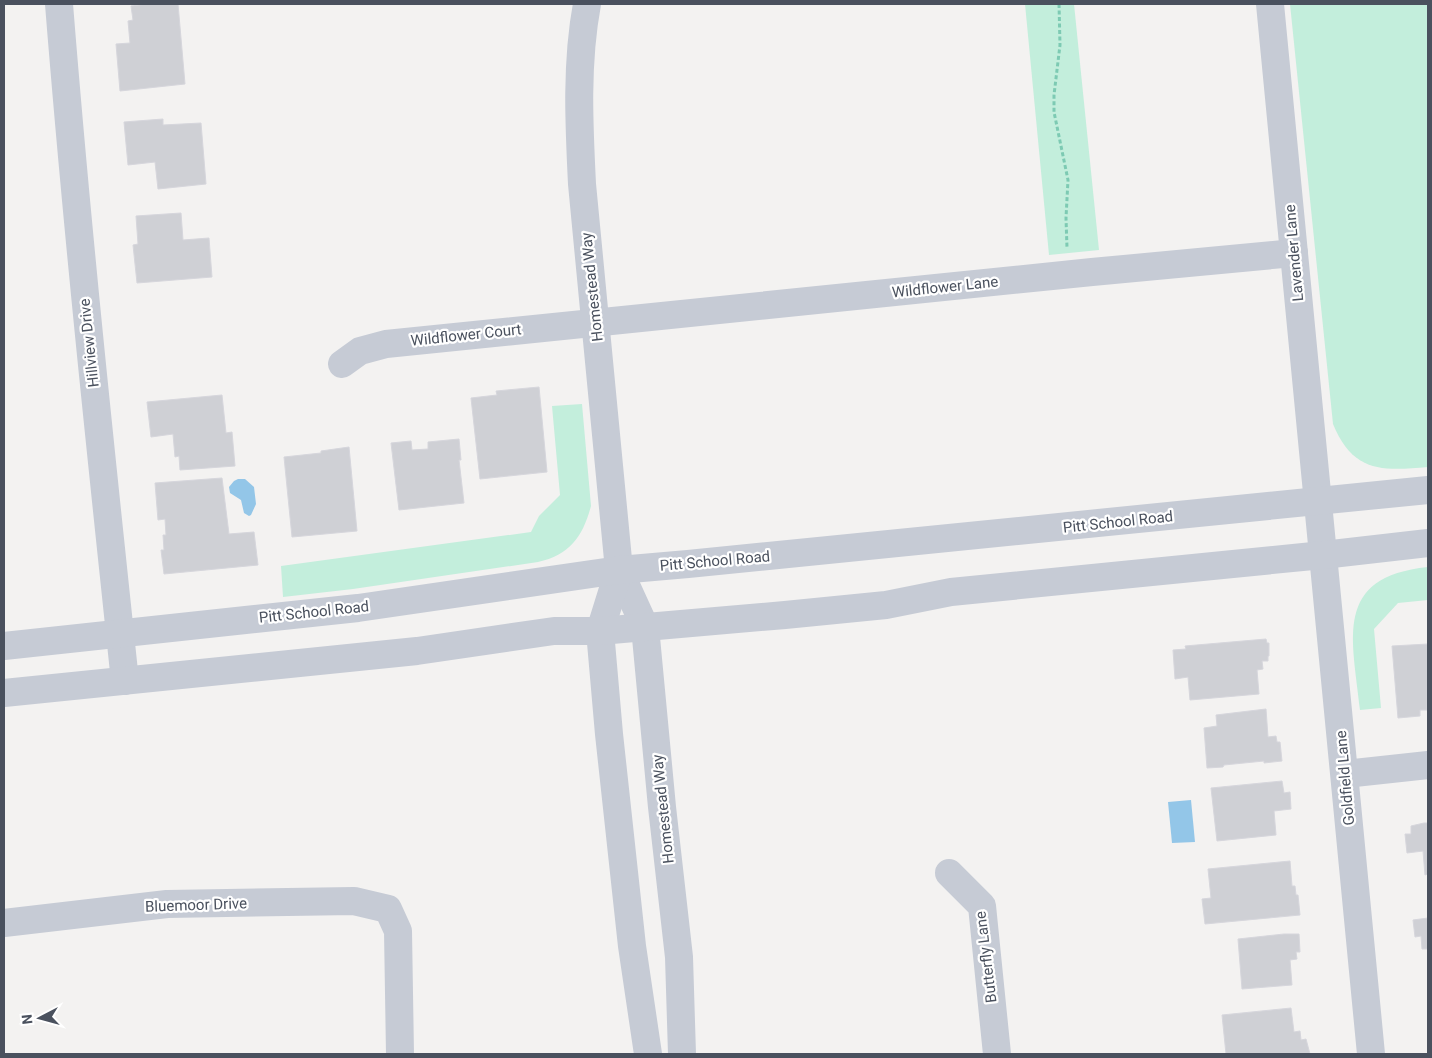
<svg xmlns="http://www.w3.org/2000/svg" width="1432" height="1058" font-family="Roboto,sans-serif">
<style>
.green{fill:#c3eedc}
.water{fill:#93c6e8}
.building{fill:#cfd0d5;stroke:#d6d6dc}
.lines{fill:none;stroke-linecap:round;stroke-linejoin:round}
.path{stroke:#7dcab3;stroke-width:3;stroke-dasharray:4 2.5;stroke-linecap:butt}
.minor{stroke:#c6cbd5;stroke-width:28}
.labels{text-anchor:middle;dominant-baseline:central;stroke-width:4.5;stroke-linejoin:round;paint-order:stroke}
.street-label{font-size:15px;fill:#4a515e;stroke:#fff}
</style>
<rect width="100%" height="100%" fill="#f3f2f1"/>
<g class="green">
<path d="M1025,4H1074L1099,250L1049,255Z"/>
<path d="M1290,4H1428V467C1383,471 1353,473 1333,424Z"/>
<path d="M582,404L591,506C583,536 570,555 538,562L353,589L283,597L281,566L531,532L539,516L560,495L552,406Z"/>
<path d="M1428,567V600L1398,603L1374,629L1381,708L1360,710C1353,639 1332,577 1428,567Z"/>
</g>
<g class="water">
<path d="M238,479H245L254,487L256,504L251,515L249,516L244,513L241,500L230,493L229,487L234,481Z"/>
<path d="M1191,800L1195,842L1172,843L1168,802Z"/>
</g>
<g class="building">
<path d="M147,4H178L185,84L120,91L116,44L130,43L128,21L133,20L131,6Z"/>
<path d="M163,119V125L201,123L206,184L158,189L155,162L128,165L124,122Z"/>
<path d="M181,213L183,240L209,238L212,277L137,283L133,245L138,244L136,216Z"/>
<path d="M539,387L547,472L480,479L471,398L497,395L496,391Z"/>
<path d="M222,395L226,433L232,432L235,466L180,470L179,456L175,457L173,434L151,437L147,402Z"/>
<path d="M459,439L461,460H459L464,503L399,510L391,443L411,441L412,450L428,449V442Z"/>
<path d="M349,447L357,531L292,537L284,457L321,453V451Z"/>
<path d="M222,478L229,534L254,532L258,565L164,574L161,550H164L163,535H166L165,519L158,520L155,483Z"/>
<path d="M1266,639L1267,643H1269V656H1268V661H1262L1263,669L1257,670L1259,694L1190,700L1188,677L1175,679L1173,650L1186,649L1185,646Z"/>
<path d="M1427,643H1428L1427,710H1420V716L1398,718L1392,646L1428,644Z"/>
<path d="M1266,709L1268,737L1276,736L1277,742H1280L1282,761L1264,763V761L1224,765L1223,767L1207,768L1204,728L1217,726L1216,715Z"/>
<path d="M1282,781L1284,793L1290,792L1291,809L1274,811L1276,835L1217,841L1211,788Z"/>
<path d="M1424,823H1428V874L1425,875L1423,851L1407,853L1405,834H1411V826Z"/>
<path d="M1290,861L1292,886H1295L1296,895H1298L1300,915L1205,924L1202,899L1211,898L1208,869Z"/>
<path d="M1428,918V949H1422L1421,936L1415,937L1413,920Z"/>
<path d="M1284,934H1299L1300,952H1296L1297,959L1290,960L1292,985L1242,989L1238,939Z"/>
<path d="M1291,1008L1294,1032L1300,1031L1301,1040L1306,1039L1310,1054H1226L1222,1015Z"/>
</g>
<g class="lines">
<path class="path" d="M1059,4L1060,45L1054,95V112L1068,180L1066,218L1067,248"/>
<g class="minor">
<path d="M59,4C77,230 101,455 125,681"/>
<path d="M587,4C576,63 579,124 582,184L619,570L645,627L662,807L679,957L682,1054"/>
<path d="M1270,4L1371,1054"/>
<path d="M342,364L360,351L386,344L1092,272L1294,253"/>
<path d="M619,570L600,631L609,734L632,946L648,1054"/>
<path d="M4,646L358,608L619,570L688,564L1428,490"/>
<path d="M4,693L417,651L554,631H600L785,615L886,605L951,592L1323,555L1428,543"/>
<path d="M1345,774L1428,765"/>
<path d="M949,873L982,906L997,1054"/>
<path d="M4,923L167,904L354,901L388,909L398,931L400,1054"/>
</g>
</g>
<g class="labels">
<g class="street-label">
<text transform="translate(1294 253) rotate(-95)">Lavender Lane</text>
<text transform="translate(592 287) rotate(-96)">Homestead Way</text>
<text transform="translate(945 287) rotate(-6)">Wildflower Lane</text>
<text transform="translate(466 335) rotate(-6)">Wildflower Court</text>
<text transform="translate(89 343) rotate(-96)">Hillview Drive</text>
<text transform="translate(1118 522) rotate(-6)">Pitt School Road</text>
<text transform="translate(715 561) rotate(-5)">Pitt School Road</text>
<text transform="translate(314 612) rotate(-6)">Pitt School Road</text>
<text transform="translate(1345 778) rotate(-95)">Goldfield Lane</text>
<text transform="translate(663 809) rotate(-96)">Homestead Way</text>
<text transform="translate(196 905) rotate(-2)">Bluemoor Drive</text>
<text transform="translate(986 957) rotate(-97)">Butterfly Lane</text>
</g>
</g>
<rect width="1432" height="1058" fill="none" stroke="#4a515e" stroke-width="10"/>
<g transform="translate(40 1018) rotate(264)" stroke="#ffffff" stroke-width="4" paint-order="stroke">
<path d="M0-4L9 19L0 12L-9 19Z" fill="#4a515e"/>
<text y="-8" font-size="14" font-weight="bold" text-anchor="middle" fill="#4a515e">N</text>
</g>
</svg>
